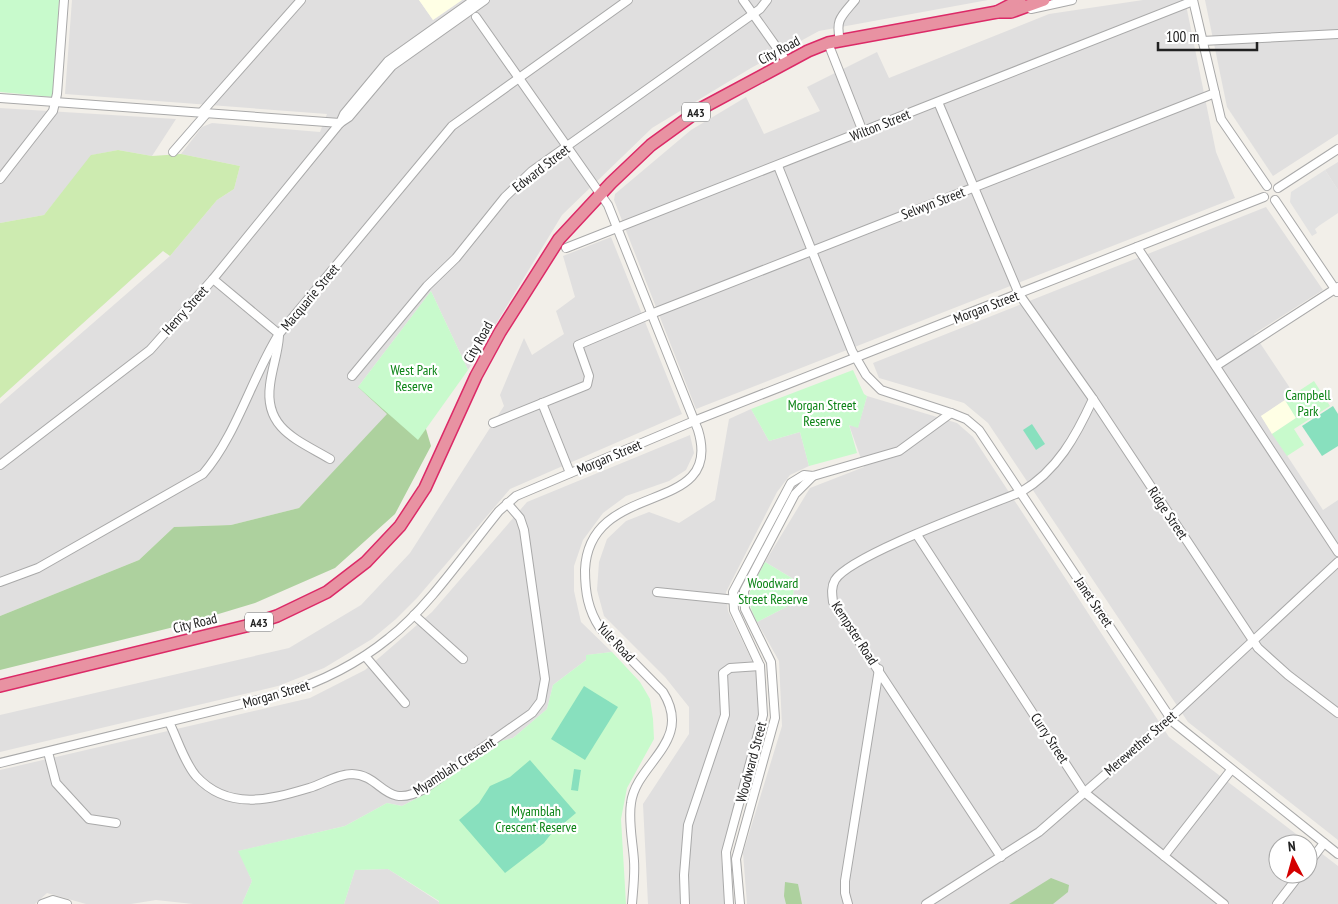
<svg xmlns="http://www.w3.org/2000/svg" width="1338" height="904" font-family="'PT Sans Narrow',sans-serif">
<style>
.residential{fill:#e0dfdf;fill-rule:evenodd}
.education{fill:#ffffe5}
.grass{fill:#cdebb0}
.forest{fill:#add19e}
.park{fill:#c8facc}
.pitch{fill:#88e0be}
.parking{fill:#e2e2e2}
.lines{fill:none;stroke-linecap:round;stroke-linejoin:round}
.minor-casing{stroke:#a9a9a9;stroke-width:10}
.highway-casing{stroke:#dc2a67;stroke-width:14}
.minor{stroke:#fff;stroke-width:8}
.highway{stroke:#e892a2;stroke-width:11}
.labels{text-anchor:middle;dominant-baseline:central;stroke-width:4.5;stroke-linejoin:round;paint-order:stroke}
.shield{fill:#fff;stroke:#646464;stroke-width:1}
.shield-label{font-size:12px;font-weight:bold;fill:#222}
.street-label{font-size:14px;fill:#222;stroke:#fff}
.park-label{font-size:14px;fill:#0c8416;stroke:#fff}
</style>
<rect width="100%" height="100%" fill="#f2efe9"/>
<g class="residential">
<path d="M72,0H419L433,20L462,0H988L819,31L751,68L652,128L562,215L468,370L431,291L358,387L388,414L299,508L231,525L174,527L139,560L0,616V404L170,256L217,200L234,189L240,166L181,154L202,127L212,123L320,132L327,114L65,94Z"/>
<path d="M1143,0H1185L1216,152L1235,198L696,409L614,200L615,194L691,130L746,97L764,134L820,111L807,87L877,52L889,78L1049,14Z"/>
<path d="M1205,0H1338V134L1273,176L1227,107Z"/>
<path d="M0,108L176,119L152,156L118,150L92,155L44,215L0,223Z"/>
<path d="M1338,162V190L1325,170Z"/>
<path d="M1266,207L1323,290L1254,334L1294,394L1261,416L1323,510L1338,500V840L1188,722L988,423L964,403L879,378L873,363Z"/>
<path d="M611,237L682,414L510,489L417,598L396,619L372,639L324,668L278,686L0,752V715L289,648L361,605L410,553L504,406L500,395L524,338L532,355L564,334L556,311L575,297L563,256Z"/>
<path d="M867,396L957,423L973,437L1169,737L1338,866V904H747L743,853L782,726L779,661L757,622L792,604L795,580L765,562L810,488L864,467L849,425L858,427ZM1278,844H1308V874H1278Z"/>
<path d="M751,409L769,441L800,432L809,466L790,475L777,492L726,592L728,611L757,671L758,716L721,854L725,904H648L643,804L689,734V707L665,677L604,616L597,590L599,562L607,539L626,521L649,512L679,523L715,500L729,419Z"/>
<path d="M690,435L694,453L686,470L669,481L626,496L603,513L583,540L574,566V591L581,622L612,652L587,655L586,660L553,685L547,709L513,738L498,742L423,795L402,806L387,803L345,826L239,851L252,881L242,904H193L156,900L131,904H86L47,893L35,904H0V770L310,698L365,670L432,612L527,502Z"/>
<path d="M388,869L439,902V904H344L355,870Z"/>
</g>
<g class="education">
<path d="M419,0H462L433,20Z"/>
<path d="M1285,400L1296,418L1272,434L1261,416Z"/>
</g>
<path class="grass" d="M118,150L152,156L181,154L240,166L234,189L217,200L170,256L163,251L0,398V223L44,215L91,155Z"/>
<g class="forest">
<path d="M410,375L431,446L395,514L335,568L255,603L182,625L0,670V616L139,560L174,527L231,525L299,508L387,414L358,387Z"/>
<path d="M1051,878L1069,885L1068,892L1053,904H1009Z"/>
<path d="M785,882L798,884L802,904H786L784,896Z"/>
</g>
<g class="park">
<path d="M0,0H59L53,97L0,92Z"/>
<path d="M431,291L468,370L418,440L358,387Z"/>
<path d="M853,370L864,394L867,396L858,428L849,425L857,453L809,466L800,432L769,441L751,409Z"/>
<path d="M1314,381L1330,406L1294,429L1304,445L1287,456L1272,434L1296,418L1285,400Z"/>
<path d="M765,562L795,580L792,604L757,622C742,592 751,590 765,562Z"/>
<path d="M612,652L640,682L650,699L653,719L654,739L627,788L621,819L626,904H439V901L388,869L355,870L344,904H242L252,881L238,851L345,826L387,803L402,806L423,795L498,742L513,738L547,709L553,685L586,660V655Z"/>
</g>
<g class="pitch">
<path d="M1333,406L1338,414V446L1322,456L1302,426Z"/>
<path d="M1032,424L1045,444L1036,450L1023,430Z"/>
<path d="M584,686L618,707L585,760L551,739Z"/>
<path d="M530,760L576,813L551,834L544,843L505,873L459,820L479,803L490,786L510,777Z"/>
<path d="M574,769L581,770L578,791L571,790Z"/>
</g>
<path class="parking" d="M1325,170L1338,190V213L1320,225L1315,229L1317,233L1312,236L1290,202L1291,192Z"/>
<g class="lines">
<defs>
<g id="minor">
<path d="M743,0L787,62"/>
<path d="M1193,0L1221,119L1267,186"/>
<path d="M1031,9L1072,0"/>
<path d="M476,17L608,205L698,430C725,518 589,477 585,570C585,592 588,610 600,628L663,692C694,742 636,763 631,803C628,822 633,843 634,861C635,875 633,890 632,904"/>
<path d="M840,40C835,19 842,16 855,0"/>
<path d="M1202,41L1338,34"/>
<path d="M828,43L863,132"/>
<path d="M0,98L340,123"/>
<path d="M938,102L1019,294L1093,399L1258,648L1288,675L1338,713"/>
<path d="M201,113L301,0"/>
<path d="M340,123L349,117L392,66L485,0"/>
<path d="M173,152L207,113"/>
<path d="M778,166L852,351L866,375L881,390L951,413L966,419L979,430L1173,722L1338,854"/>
<path d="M0,179L53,111L57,94L64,0"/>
<path d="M1278,188L1338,149"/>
<path d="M1275,200L1337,292"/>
<path d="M1137,247L1338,552"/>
<path d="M566,248L1193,1"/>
<path d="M213,279L279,334"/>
<path d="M279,336C278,353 272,368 270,385C264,429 298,440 330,459"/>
<path d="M1216,366L1338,287"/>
<path d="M352,376L427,286L456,258L505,197L532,171L760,9L767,0"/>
<path d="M542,403L570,473"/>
<path d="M493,423L587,385L589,376L578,345L651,314L1215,93"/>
<path d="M0,465L150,350L213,279L340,123L344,114L388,61L474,0"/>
<path d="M917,535L1084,792L1224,904"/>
<path d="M0,582L38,568L203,474C236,436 252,377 279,334L452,126L628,0"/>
<path d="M657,592L736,600"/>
<path d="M414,615L463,659"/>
<path d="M365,656L405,703"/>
<path d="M169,722C177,738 184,762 196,776C228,811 269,800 309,788C323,784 337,774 352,774C383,775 384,811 424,789L532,713L541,701L545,679L524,530L520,518L507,503"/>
<path d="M48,752L56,783L89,819L116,823"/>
<path d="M0,763L282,694C321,682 357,664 389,638C429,607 467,550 499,511L516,496L694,421L1264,197"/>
<path d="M1164,856L1231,770"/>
<path d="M1001,857L833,602C832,594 831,587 835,580C850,555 987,506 1021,492C1057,471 1076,436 1093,399"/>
<path d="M1308,864L1324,843"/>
<path d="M42,904L53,900L67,904"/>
<path d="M685,904L684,875L688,825L725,715L723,673L730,668L760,666"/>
<path d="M729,904L726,852L763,715L760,666L734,610L733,592L791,483L804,475L813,476L899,451L951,413"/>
<path d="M740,904L736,859L775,718L771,662L745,609L744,591L795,494L813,476"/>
<path d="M848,904L845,893V881L879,669"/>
<path d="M926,904L1039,832L1170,718L1338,562"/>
<path d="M1277,904L1300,874"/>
</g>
<g id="highway">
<path d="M997,12L1020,0"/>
<path d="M0,686L246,626L277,616L327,592L366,562L400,526L425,488L476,376L500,332L559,239L611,183L651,145L702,108L808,51L828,43L997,12H1011L1044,0"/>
</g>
</defs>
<use href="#minor" class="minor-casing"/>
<use href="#highway" class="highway-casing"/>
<use href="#minor" class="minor"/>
<use href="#highway" class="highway"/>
</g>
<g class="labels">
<g class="shield">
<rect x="682" y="102.5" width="28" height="19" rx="4"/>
<rect x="245" y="612.5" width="28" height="19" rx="4"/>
</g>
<g class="shield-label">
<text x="696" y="112">A43</text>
<text x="259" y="622">A43</text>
</g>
<g class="street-label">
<text transform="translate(779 50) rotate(-28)">City Road</text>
<text transform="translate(880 125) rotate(-22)">Wilton Street</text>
<text transform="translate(541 168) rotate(-38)">Edward Street</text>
<text transform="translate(933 203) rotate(-21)">Selwyn Street</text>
<text transform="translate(310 297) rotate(-50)">Macquarie Street</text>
<text transform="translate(986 307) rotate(-21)">Morgan Street</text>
<text transform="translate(185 310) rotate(-48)">Henry Street</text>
<text transform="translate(478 342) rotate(-61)">City Road</text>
<text transform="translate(609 457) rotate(-23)">Morgan Street</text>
<text transform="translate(1168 513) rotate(56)">Ridge Street</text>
<text transform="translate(1094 602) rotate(56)">Janet Street</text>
<text transform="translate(195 623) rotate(-14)">City Road</text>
<text transform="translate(855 633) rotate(57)">Kempster Road</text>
<text transform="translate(616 642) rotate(47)">Yule Road</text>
<text transform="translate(276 694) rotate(-16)">Morgan Street</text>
<text transform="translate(1050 738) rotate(57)">Curry Street</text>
<text transform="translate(1140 743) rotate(-41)">Merewether Street</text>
<text transform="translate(751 762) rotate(-75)">Woodward Street</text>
<text transform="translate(454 766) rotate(-33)">Myamblah Crescent</text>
</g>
<g class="park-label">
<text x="414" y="370">West Park<tspan x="414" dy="16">Reserve</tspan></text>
<text x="1308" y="395">Campbell<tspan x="1308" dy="16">Park</tspan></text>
<text x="822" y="405">Morgan Street<tspan x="822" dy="16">Reserve</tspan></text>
<text x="773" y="583">Woodward<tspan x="773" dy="16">Street Reserve</tspan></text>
<text x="536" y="811">Myamblah<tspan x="536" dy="16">Crescent Reserve</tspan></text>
</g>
</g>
<g transform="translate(1293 859) rotate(354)"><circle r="24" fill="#ffffff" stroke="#a7a7a7"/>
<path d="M0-4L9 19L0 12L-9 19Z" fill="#d40000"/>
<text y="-8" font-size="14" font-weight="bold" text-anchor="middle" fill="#222222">N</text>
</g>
<path d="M1158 42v8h99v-8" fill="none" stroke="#222222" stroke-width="2.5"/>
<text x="1166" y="42" font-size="15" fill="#222222" stroke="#ffffff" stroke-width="4" paint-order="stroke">100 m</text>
</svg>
